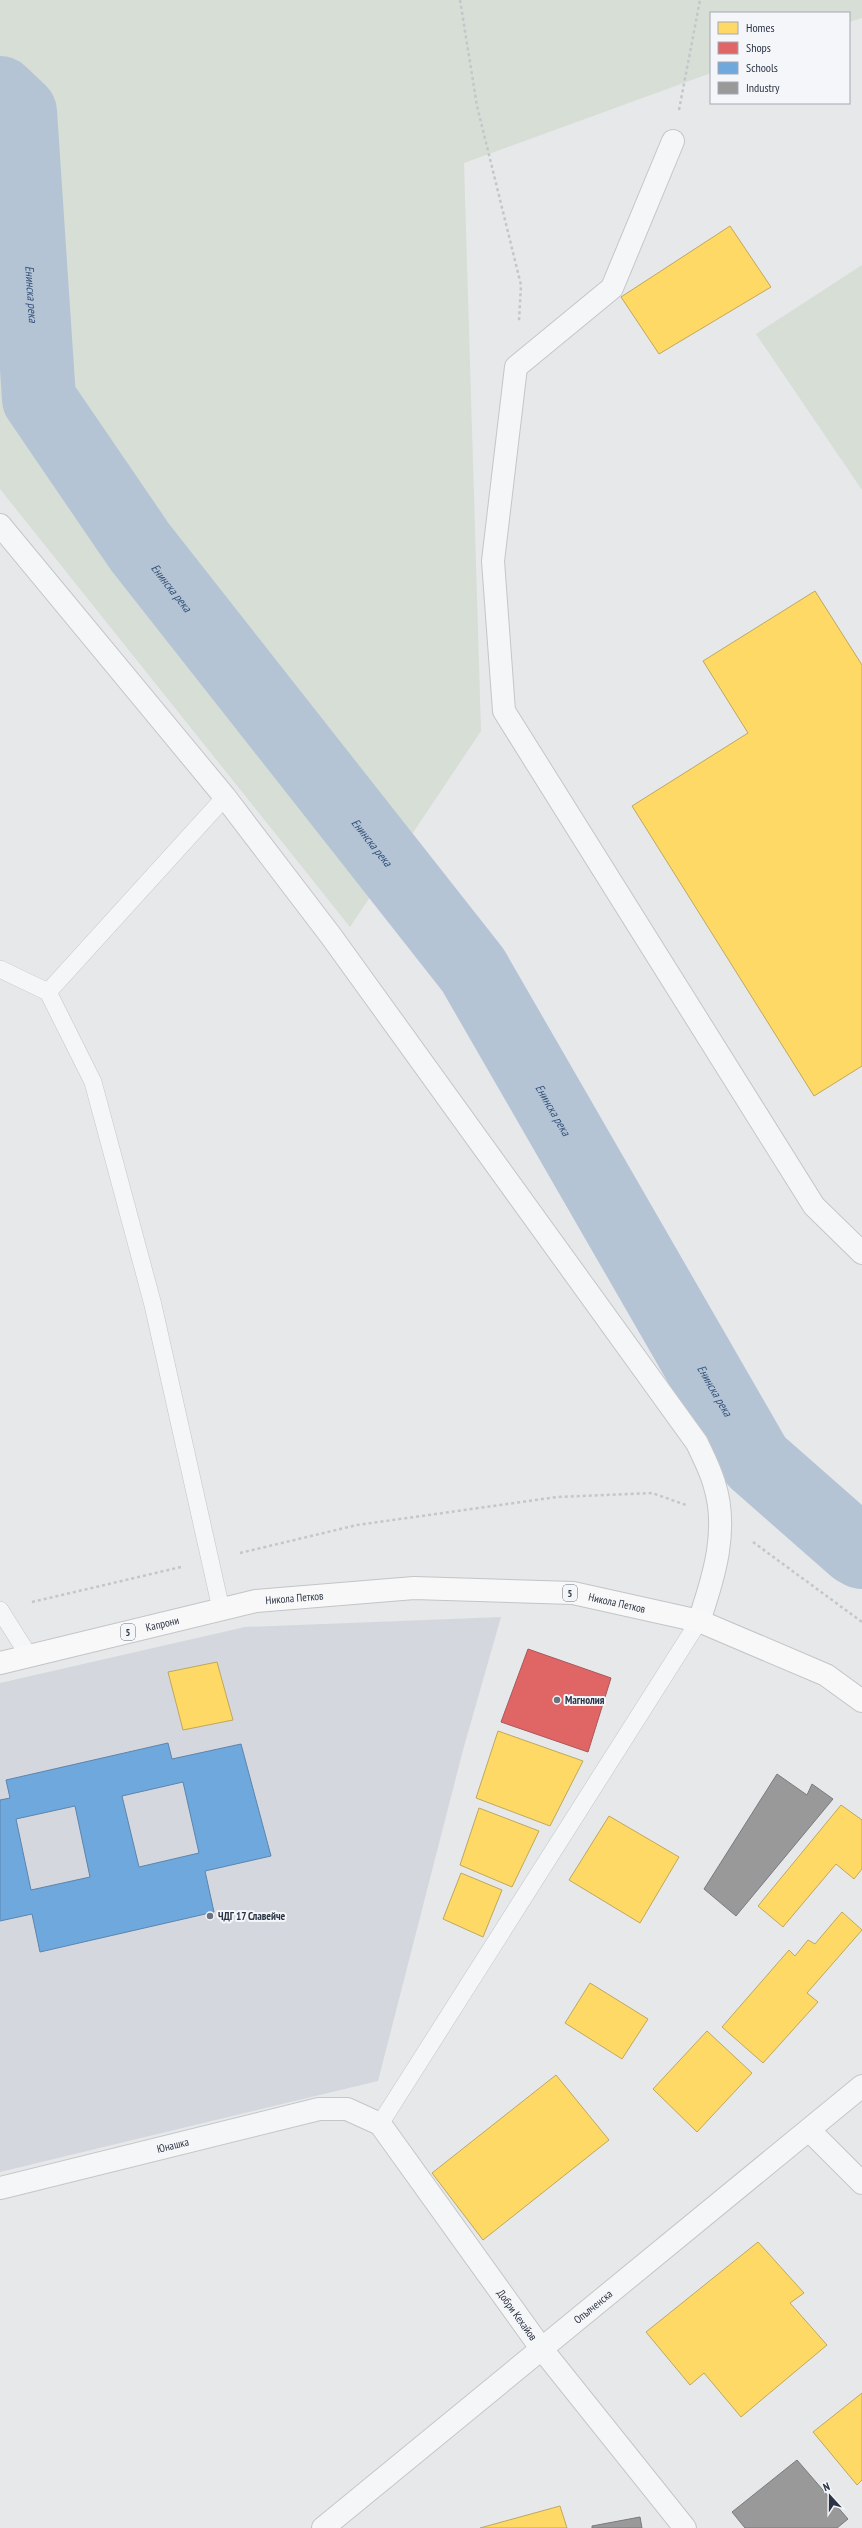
<svg xmlns="http://www.w3.org/2000/svg" width="862" height="2528" font-family="'PT Sans Narrow',sans-serif">
<style>
.built{fill:#d4d7dd}
.green{fill:#d6ded6}
.homes{fill:#ffd966;stroke:#bfa85c}
.shops{fill:#e06666;stroke:#aa575c}
.schools{fill:#6fa8dc;stroke:#5b85af;fill-rule:evenodd}
.industry{fill:#999;stroke:#787b80}
.lines{fill:none;stroke-linecap:round;stroke-linejoin:round}
.river{stroke:#b4c4d5;stroke-width:74}
.service-casing{stroke:#c4c6c8;stroke-width:18}
.minor-casing{stroke:#c4c6c8;stroke-width:24}
.primary-casing{stroke:#c2c5c8;stroke-width:24}
.path{stroke:#c5c6ca;stroke-width:2.5;stroke-dasharray:3 3;stroke-linecap:butt}
.service{stroke:#f5f6f7;stroke-width:17}
.minor{stroke:#f5f6f7;stroke-width:22}
.primary{stroke:#f8f8f8;stroke-width:22}
.poi-dot{fill:#6c737f;stroke:#f4f6f9;stroke-width:1.5}
.labels{text-anchor:middle;dominant-baseline:central;stroke-width:4;stroke-linejoin:round;paint-order:stroke}
.shield{fill:#f4f6f9;stroke:#676e7b;stroke-width:1}
.shield-label{font-size:10px;font-weight:bold;fill:#2b3445}
.street-label{font-size:11px;fill:#2b3445;stroke:#f4f6f9}
.poi-label{font-size:11px;font-weight:bold;fill:#2b3445;stroke:#f4f6f9;text-anchor:start}
.water-label{font-size:12px;font-style:italic;fill:#34527a;stroke:#f4f6f9}
</style>
<rect width="100%" height="100%" fill="#e6e8ea"/>
<path class="built" d="M501,1617L463,1750L378,2081L0,2172V1683L245,1627Z"/>
<g class="green">
<path d="M0,0H862V18L849,22V13H711V73L464,163L481,731L350,927L0,489Z"/>
<path d="M862,265V490L756,334Z"/>
</g>
<g class="homes">
<path d="M730,226L771,287L659,354L621,297Z"/>
<path d="M815,591L862,665V1066L814,1096L632,806L748,733L703,661Z"/>
<path d="M217,1662L233,1720L183,1730L168,1672Z"/>
<path d="M498,1731L583,1761L550,1826L476,1798Z"/>
<path d="M841,1805L862,1820V1869L854,1879L836,1864L783,1927L758,1906Z"/>
<path d="M479,1808L539,1831L512,1887L460,1865Z"/>
<path d="M609,1816L679,1857L640,1923L569,1880Z"/>
<path d="M461,1873L502,1890L483,1937L443,1919Z"/>
<path d="M842,1912L862,1930L807,1993L818,2002L763,2063L722,2027L789,1950L795,1956L808,1940L815,1944Z"/>
<path d="M590,1983L648,2019L622,2059L565,2023Z"/>
<path d="M707,2031L752,2073L697,2132L653,2089Z"/>
<path d="M556,2075L609,2140L483,2240L432,2173Z"/>
<path d="M758,2242L804,2293L790,2303L827,2345L741,2417L704,2373L690,2385L646,2332Z"/>
<path d="M862,2393V2480L857,2485L813,2432Z"/>
<path d="M560,2506L567,2528H480Z"/>
</g>
<path class="shops" d="M528,1649L611,1678L588,1752L501,1722Z"/>
<path class="schools" d="M168,1743L172,1759L241,1744L271,1856L205,1871L214,1912L40,1952L32,1914L0,1921V1800L10,1798L6,1780ZM183,1782L199,1853L139,1867L122,1796ZM75,1806L90,1877L31,1890L16,1819Z"/>
<g class="industry">
<path d="M777,1774L807,1795L812,1784L833,1799L736,1916L704,1889Z"/>
<path d="M797,2460L848,2519L837,2528H745L732,2512Z"/>
<path d="M640,2517L642,2528H592V2526Z"/>
</g>
<g class="lines">
<path class="river" id="s1" d="M0,93L20,112L39,399L140,547L473,970L756,1461L855,1548L862,1552"/>
<defs>
<g id="service">
<path d="M0,969L48,992L93,1082L153,1305L221,1609"/>
<path d="M48,992L225,797"/>
<path d="M0,1610L29,1656"/>
<path d="M380,2124L699,1621"/>
</g>
<g id="minor">
<path d="M673,141L612,288L516,367L493,561L504,711L814,1206L862,1253"/>
<path d="M0,525L225,797L331,936L697,1443C703,1456 710,1469 714,1483C729,1529 714,1577 699,1621"/>
<path d="M810,2131L862,2183"/>
<path id="s2" d="M0,2188L319,2109H347L380,2124L541,2348L685,2528"/>
<path id="s3" d="M323,2528L862,2086"/>
</g>
<g id="primary">
<path id="s4" d="M0,1663L256,1601L414,1588L573,1593L699,1621L826,1675L862,1701"/>
</g>
</defs>
<use href="#service" class="service-casing"/>
<use href="#minor" class="minor-casing"/>
<use href="#primary" class="primary-casing"/>
<g class="path">
<path d="M460,0L477,106L521,285L519,321"/>
<path d="M679,110L700,0"/>
<path d="M753,1542L862,1622"/>
<path d="M240,1553L357,1525L557,1497L652,1493L686,1505"/>
<path d="M32,1602L181,1567"/>
</g>
<use href="#service" class="service"/>
<use href="#minor" class="minor"/>
<use href="#primary" class="primary"/>
</g>
<g class="poi-dot">
<circle cx="557" cy="1700" r="4"/>
<circle cx="210" cy="1916" r="4"/>
</g>
<g class="labels">
<g class="shield">
<rect x="563" y="1585" width="14" height="16" rx="3"/>
<rect x="121" y="1624" width="14" height="16" rx="3"/>
</g>
<g class="shield-label">
<text x="570" y="1593">5</text>
<text x="128" y="1632">5</text>
</g>
<g class="street-label">
<text stroke="none"><textPath href="#s4" startOffset="302">Никола Петков</textPath></text>
<text stroke="none"><textPath href="#s4" startOffset="626">Никола Петков</textPath></text>
<text stroke="none"><textPath href="#s4" startOffset="167">Капрони</textPath></text>
<text stroke="none"><textPath href="#s2" startOffset="178">Юнашка</textPath></text>
<text stroke="none"><textPath href="#s3" startOffset="349">Опълченска</textPath></text>
<text stroke="none"><textPath href="#s2" startOffset="628">Добри Кехайов</textPath></text>
</g>
<g class="poi-label">
<text x="565" y="1700">Магнолия</text>
<text x="218" y="1916">ЧДГ 17 Славейче</text>
</g>
<g class="water-label">
<text stroke="none"><textPath href="#s1" startOffset="210">Енинска река</textPath></text>
<text stroke="none"><textPath href="#s1" startOffset="546">Енинска река</textPath></text>
<text stroke="none"><textPath href="#s1" startOffset="870">Енинска река</textPath></text>
<text stroke="none"><textPath href="#s1" startOffset="1194">Енинска река</textPath></text>
<text stroke="none"><textPath href="#s1" startOffset="1518">Енинска река</textPath></text>
</g>
</g>
<rect x="710" y="12" width="140" height="92" fill="#f4f6f9" stroke="#a4a8b1"/>
<rect x="718" y="22" width="20" height="12" fill="#ffd966" stroke="#a4a8b1"/>
<text x="746" y="32" font-size="12" fill="#2b3445">Homes</text>
<rect x="718" y="42" width="20" height="12" fill="#e06666" stroke="#a4a8b1"/>
<text x="746" y="52" font-size="12" fill="#2b3445">Shops</text>
<rect x="718" y="62" width="20" height="12" fill="#6fa8dc" stroke="#a4a8b1"/>
<text x="746" y="72" font-size="12" fill="#2b3445">Schools</text>
<rect x="718" y="82" width="20" height="12" fill="#999999" stroke="#a4a8b1"/>
<text x="746" y="92" font-size="12" fill="#2b3445">Industry</text>
<g transform="translate(830 2496) rotate(339)" stroke="#f4f6f9" stroke-width="3" paint-order="stroke">
<path d="M0-3L7 15L0 10L-7 15Z" fill="#2b3445"/>
<text y="-6" font-size="11" font-weight="bold" text-anchor="middle" fill="#2b3445">N</text>
</g>
</svg>
